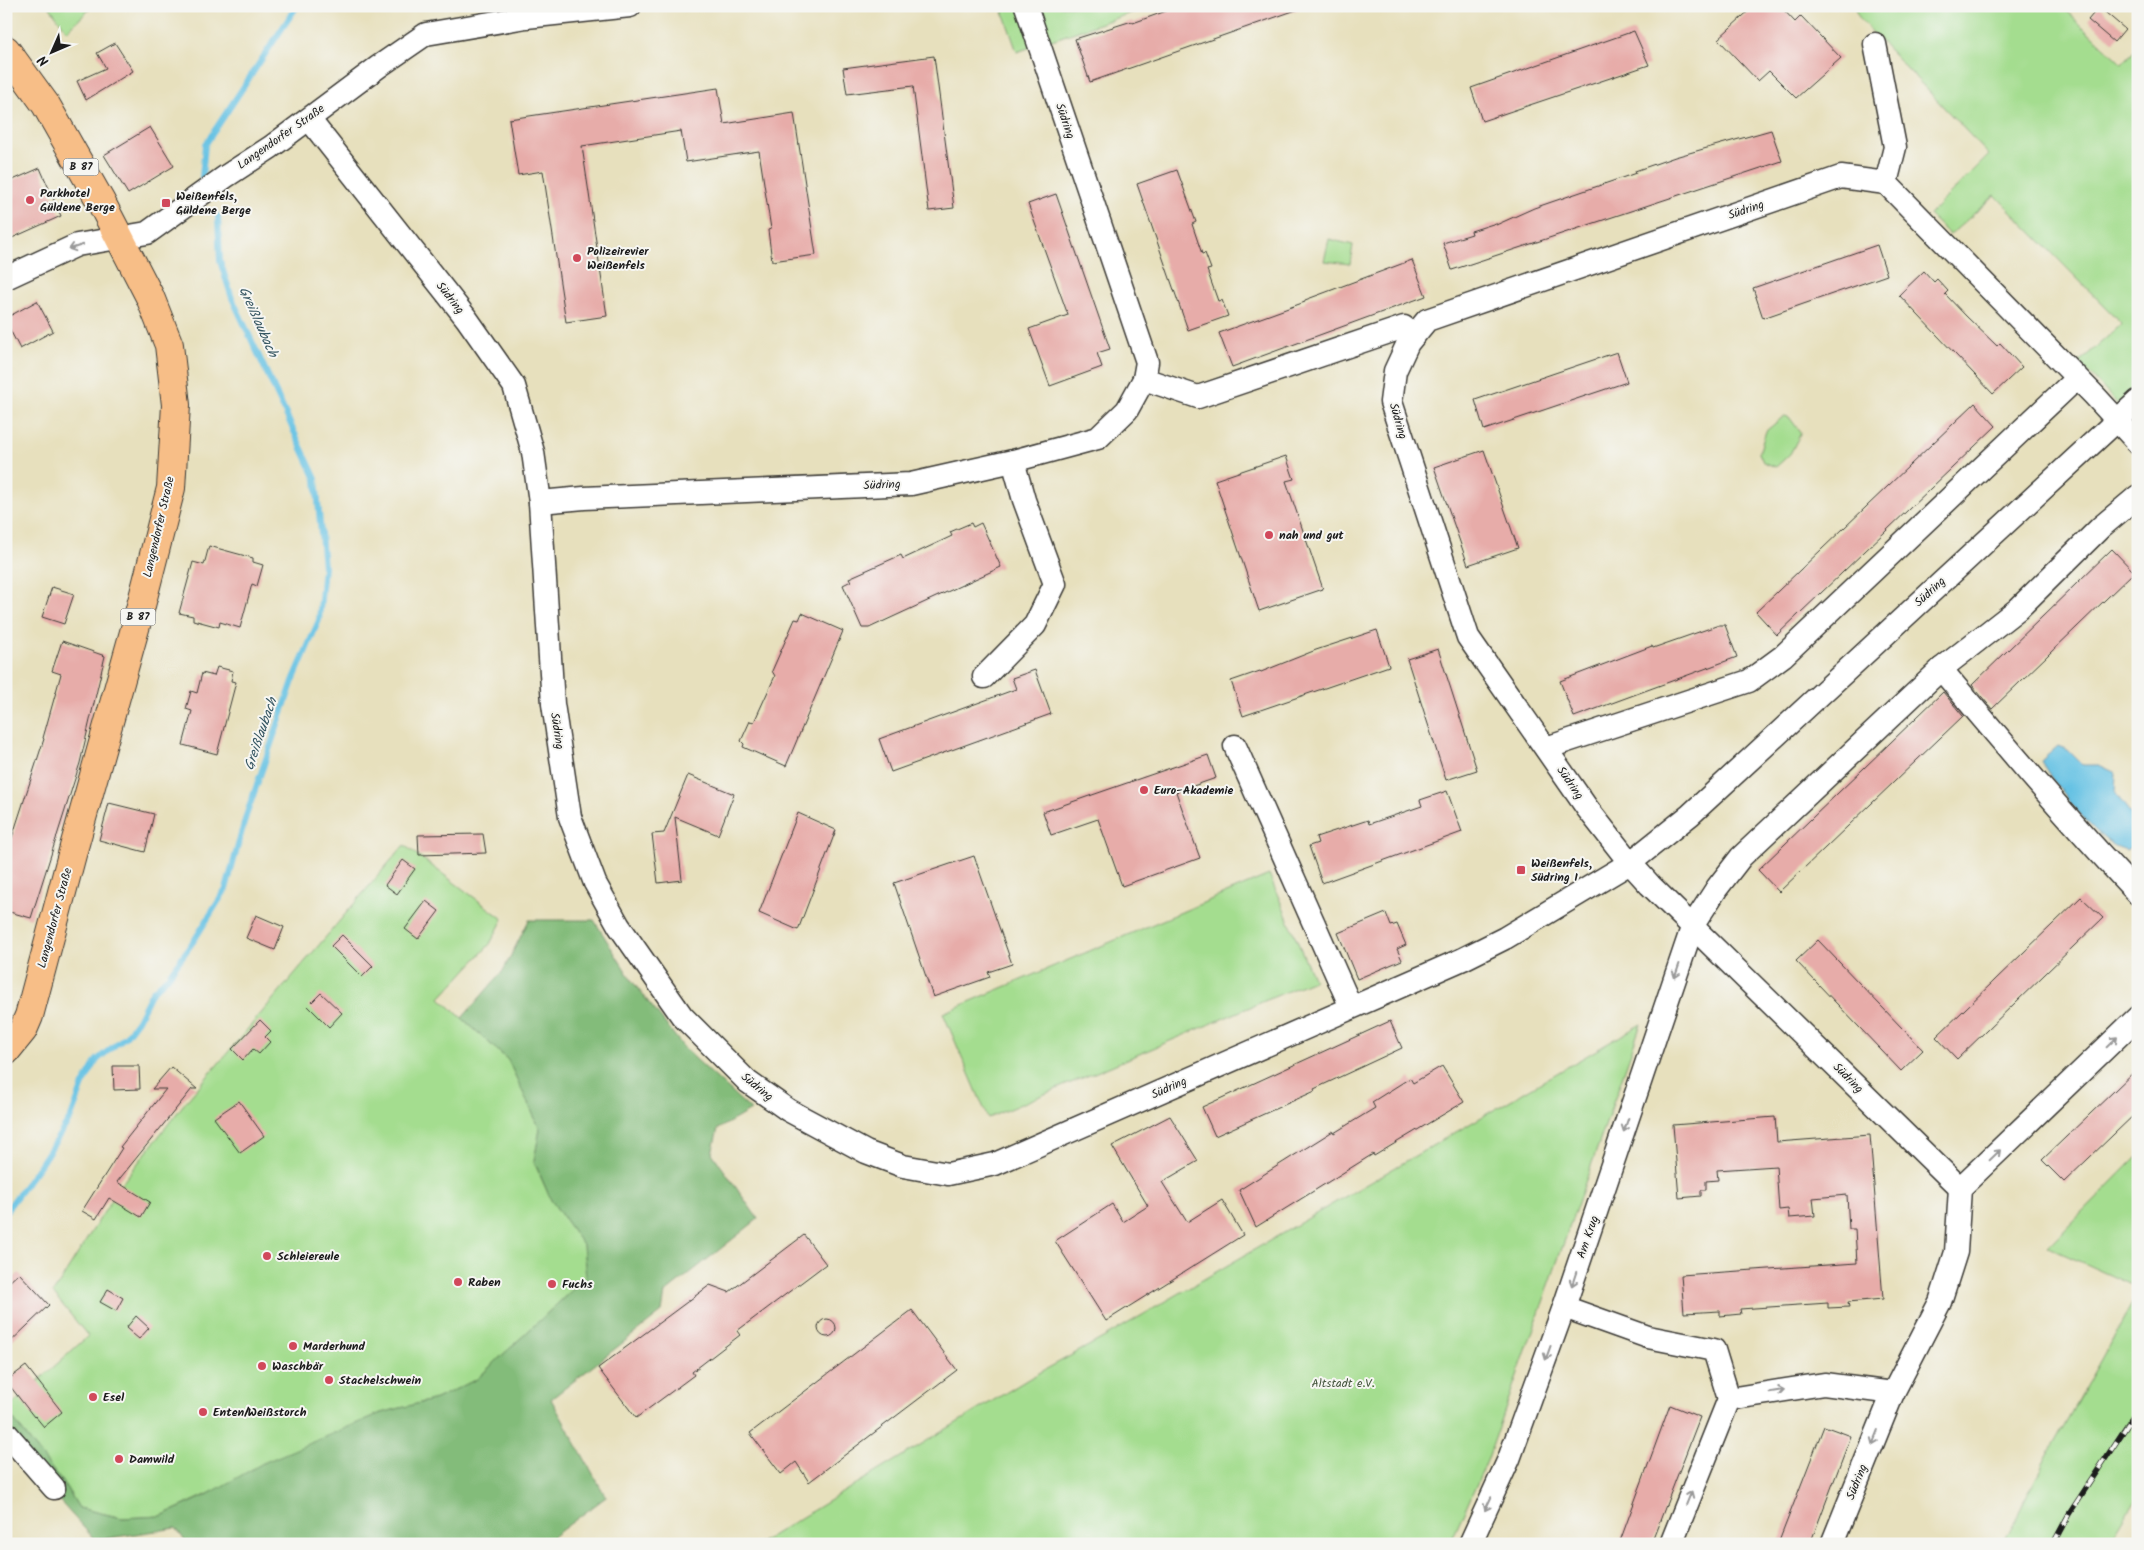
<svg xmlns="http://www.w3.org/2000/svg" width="2144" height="1550" font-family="Kalam,sans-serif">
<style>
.green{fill:#a4dd8f;stroke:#607c56}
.forest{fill:#83bc7a;stroke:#506c4b}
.water{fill:#66c2e4;stroke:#416f80}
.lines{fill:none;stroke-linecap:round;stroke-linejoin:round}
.stream{stroke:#66c2e4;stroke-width:6}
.building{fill:#e7aca9}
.minor-casing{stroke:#3a3934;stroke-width:25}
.major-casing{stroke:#3a3934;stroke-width:30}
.minor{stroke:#fff;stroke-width:22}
.major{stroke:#f7be87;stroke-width:28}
.rail-casing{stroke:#1c1c1c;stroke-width:5.5}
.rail{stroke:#f6f6f2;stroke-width:4;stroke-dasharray:11;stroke-linecap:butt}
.oneway{stroke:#999}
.poi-dot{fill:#d1495b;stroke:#f6f6f2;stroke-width:2}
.labels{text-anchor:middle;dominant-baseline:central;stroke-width:4;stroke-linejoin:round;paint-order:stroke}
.shield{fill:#f6f6f2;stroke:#5d5d5c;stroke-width:1}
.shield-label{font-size:11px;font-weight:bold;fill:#1c1c1c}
.street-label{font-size:12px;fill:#1c1c1c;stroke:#f6f6f2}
.poi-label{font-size:12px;font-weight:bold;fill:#1c1c1c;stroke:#f6f6f2;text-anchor:start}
.park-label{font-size:12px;fill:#45563e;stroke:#f6f6f2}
.water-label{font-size:14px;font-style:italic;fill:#365662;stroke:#f6f6f2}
</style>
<rect width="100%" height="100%" fill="#f6f6f2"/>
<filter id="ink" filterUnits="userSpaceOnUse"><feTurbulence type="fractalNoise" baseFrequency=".02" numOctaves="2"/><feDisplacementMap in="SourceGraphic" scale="10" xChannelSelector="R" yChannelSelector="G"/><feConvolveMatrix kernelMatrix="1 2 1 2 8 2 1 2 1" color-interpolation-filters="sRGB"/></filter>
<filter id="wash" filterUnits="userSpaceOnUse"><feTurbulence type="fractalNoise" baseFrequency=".0096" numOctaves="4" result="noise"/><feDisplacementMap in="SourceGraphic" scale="20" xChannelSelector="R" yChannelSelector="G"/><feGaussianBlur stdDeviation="1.12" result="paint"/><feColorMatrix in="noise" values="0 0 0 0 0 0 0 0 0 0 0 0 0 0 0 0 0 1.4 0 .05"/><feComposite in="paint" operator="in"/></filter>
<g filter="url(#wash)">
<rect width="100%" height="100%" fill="#e7e0bd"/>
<g class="green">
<path d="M49,6H93L67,31Z"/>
<path d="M1001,6H1151L1017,52Z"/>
<path d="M1853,6H2064L2063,8L2122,64L2138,47V426L2079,362L2122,324L1995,195L1950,235L1929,215L1989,155L1860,19Z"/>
<path d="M1329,239L1353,245L1350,264L1324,261Z"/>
<path d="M1784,416L1789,417L1801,433L1790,454L1776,467L1763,462L1759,453L1766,431Z"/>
<path d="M404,845L503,919L490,944L440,998L508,1060L540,1129L534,1162L551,1200L583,1245L586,1277L477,1379L436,1399L381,1413L161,1516L122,1518L79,1508L66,1487L6,1410L88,1336L53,1293L123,1182L184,1104Z"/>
<path d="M1269,875L1314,980L988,1118L943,1013Z"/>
<path d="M1641,1024L1487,1461L1450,1544H758L1030,1378L1103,1338Z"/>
<path d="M2138,1156V1288L2048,1247Z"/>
<path d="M2138,1293V1496L2109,1544H2003L2047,1456Z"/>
</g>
<path class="forest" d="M529,920H594L632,981L685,1049L751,1110L718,1129L712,1153L758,1219L665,1293L662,1312L551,1399L606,1497L543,1544H187L176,1528L95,1540L6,1442V1410L66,1487L79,1508L122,1518L161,1516L205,1496L263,1463L381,1413L436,1399L477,1379L586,1277L583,1245L551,1200L534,1161L540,1129L508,1060L462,1018L503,971Z"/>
<path class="water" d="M2058,746L2068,750L2083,765H2099L2116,773L2115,793L2138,823V842L2126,850C2122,848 2116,847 2112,844C2091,831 2053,783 2041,761Z"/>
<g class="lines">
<g class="stream">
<path d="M202,177L205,145L297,6"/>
<path d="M6,1211L40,1165L71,1117L83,1085L97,1060L126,1036L138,1020L152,992L167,978L195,939L226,889L246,816L293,681L319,620L324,567L316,479L232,298L220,261L218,216"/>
</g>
</g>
<g id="blocks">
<g class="building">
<path d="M1180,6H1299V9L1090,82L1075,39L1132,21L1133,23Z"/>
<path d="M1754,6H1780L1795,22L1801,16L1841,58L1796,98L1769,71L1758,81L1718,39Z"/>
<path d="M2099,7L2125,29L2114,42L2088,20Z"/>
<path d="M1634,31L1649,65L1482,121L1471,88Z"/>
<path d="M115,43L133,71L86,100L77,81L106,68L97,53Z"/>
<path d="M934,56L954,208L929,211L913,86L847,94L843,68Z"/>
<path d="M718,88L724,124L794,113L816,255L772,261L768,230L771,229L759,151L686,162L681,131L582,146L607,316L566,322L543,171L518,175L509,119Z"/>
<path d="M150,127L174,166L128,194L104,155Z"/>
<path d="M1771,130L1782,161L1452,270L1443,243L1472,234L1471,231L1496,223V225L1534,208L1636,173L1635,171L1675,157Z"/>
<path d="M40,168L61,216L12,238L6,225V183Z"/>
<path d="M1177,170L1196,222L1192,224L1202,254L1205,253L1211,269L1207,270L1218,301L1222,300L1228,316L1188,330L1137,184Z"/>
<path d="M1056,194L1110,349L1097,353L1102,367L1050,386L1029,329L1068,315L1028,204Z"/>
<path d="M1877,245L1887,275L1763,318L1753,288Z"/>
<path d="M1412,260L1426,296L1232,367L1219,333L1305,302V300Z"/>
<path d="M1924,271L1934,282L1937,279L1948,291L1945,294L1966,316L1997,346L2000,343L2022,367L1993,394L1899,295Z"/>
<path d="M37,301L53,331L20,349L6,322V318Z"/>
<path d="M1617,352L1627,382L1484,430L1475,400Z"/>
<path d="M1975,403L1996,426L1777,635L1756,612Z"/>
<path d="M1484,450L1518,548L1468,565L1434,467Z"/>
<path d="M1286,456L1294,479L1286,481L1323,589L1259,611L1215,480Z"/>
<path d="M971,523L973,527L981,523L1001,567L869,628H862L843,585L851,581L849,578L901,555L903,559L952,536L950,532Z"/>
<path d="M209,546L253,558V562L263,565L257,586L252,584L240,628L220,622L219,627L193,620V616L179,613L193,562L204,565Z"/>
<path d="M2112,549L2134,572L1992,709L1972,685Z"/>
<path d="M52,587L74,594L64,624L42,617Z"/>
<path d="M802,613L843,631L786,766L743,747L744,744L741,741L750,721L754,722L775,676L772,671L795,619L799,620Z"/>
<path d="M1719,625H1725L1737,657L1574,717L1560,681L1652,646L1653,648Z"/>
<path d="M1377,630L1389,666L1243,716L1231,681L1260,671L1261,672L1316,650Z"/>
<path d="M62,641L105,656L80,763L31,918L6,911V856L44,739L43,738L61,674L52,671Z"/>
<path d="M1438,649L1477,770L1446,780L1407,659Z"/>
<path d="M217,667L233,671L231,681L236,682L217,754L183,745L192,711L186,709L191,691L197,693L202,673L214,676Z"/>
<path d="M1035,670L1051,714L891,772L879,739L1016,689L1012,678Z"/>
<path d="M1943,692L1963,716L1779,892L1758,870Z"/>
<path d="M1208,755L1216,778L1176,792L1200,858L1122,886L1098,819L1051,835L1043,812Z"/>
<path d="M688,775L734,794L718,835L675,817L682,880L658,883L652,834L664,833Z"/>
<path d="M1447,791L1462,832L1322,883L1309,846L1318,843L1316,837L1368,820L1369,824L1422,806L1420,800Z"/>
<path d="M109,803L154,814L145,852L99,840Z"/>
<path d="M798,813L836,830L798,930L759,913Z"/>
<path d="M483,834L486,853L419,855L418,835Z"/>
<path d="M974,856L1012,964L988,972L990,977L933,997L894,883Z"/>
<path d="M403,860L415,869L397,894L385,885Z"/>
<path d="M2081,897L2103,918L1957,1059L1936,1037Z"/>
<path d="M426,901L439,911L418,939L405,929Z"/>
<path d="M1386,913L1391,926L1397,924L1406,945L1397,949L1402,960L1357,979L1338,933Z"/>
<path d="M256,915L284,927L275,950L246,938Z"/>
<path d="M342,935L373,966L362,977L331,946Z"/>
<path d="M1818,940L1923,1050L1901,1071L1796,961Z"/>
<path d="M321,993L342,1013L329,1027L308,1006Z"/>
<path d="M260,1020L271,1031L265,1037L270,1042L259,1054L253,1049L243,1060L232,1049Z"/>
<path d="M1390,1021L1402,1048L1314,1089L1315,1091L1215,1136L1202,1107Z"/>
<path d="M113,1066H139L140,1089L114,1090Z"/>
<path d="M1442,1066L1464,1102L1374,1156L1373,1154L1256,1227L1239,1190L1333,1131L1334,1133L1375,1108L1372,1102L1410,1078L1413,1083Z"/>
<path d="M171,1067L197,1089H192L117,1182L150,1202L141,1217L109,1198L96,1219L82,1211L122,1148L120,1147L166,1089H152Z"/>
<path d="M2138,1068V1111L2064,1182L2042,1160Z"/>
<path d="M239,1101L264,1136L240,1153L214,1118Z"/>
<path d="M1170,1116L1198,1161L1162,1182L1187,1222L1222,1200L1243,1235L1106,1321L1055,1241L1112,1204L1123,1222L1148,1206L1112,1146Z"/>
<path d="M1775,1117L1777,1142L1870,1135L1883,1299L1848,1302L1849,1307L1828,1308V1303L1740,1309L1741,1314L1720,1316V1311L1684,1313L1681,1275L1857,1263L1855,1229H1849L1847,1195L1813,1198L1815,1216L1789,1218L1788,1209L1779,1210L1776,1166L1717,1170L1718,1180L1706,1181V1190H1701V1196L1679,1198L1673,1125Z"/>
<path d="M804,1235L826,1264L737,1331L740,1335L692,1372L694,1375L636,1418L598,1368L710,1285L729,1292Z"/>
<path d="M19,1273L49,1305L6,1346V1285Z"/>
<path d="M108,1289L123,1298L116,1311L100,1302Z"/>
<path d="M912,1310L957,1370L809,1482L796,1462L781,1474L750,1433Z"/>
<path d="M136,1316L149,1328L139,1339L126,1328Z"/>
<circle cx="827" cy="1328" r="9"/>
<path d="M26,1366L62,1412L44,1427L35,1416L34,1417L6,1381Z"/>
<path d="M1670,1405L1700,1417L1651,1544H1619Z"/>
<path d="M1824,1426L1851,1436L1810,1544H1778Z"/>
</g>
</g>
</g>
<g filter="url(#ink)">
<use href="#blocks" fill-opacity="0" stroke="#3a3934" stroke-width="1"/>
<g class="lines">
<defs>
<g id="minor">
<path d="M1875,44L1895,147L1886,183L2094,395L2138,443"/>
<path d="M309,119L467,319L514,386L533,452L540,502L553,704L570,817L595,883L619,926L682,1016L748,1082L788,1110L866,1152L903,1166L948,1174L995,1164L1463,959L1505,938L1630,863L1690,815L2138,401"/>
<path d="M1886,183L1841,177L1427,320L1408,343L1395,371L1391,402L1468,637L1587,808L1630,863L1650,885L1960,1188"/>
<path d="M6,278L77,245L147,233L225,177L271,147L378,67L426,34L526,17L630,6"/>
<path d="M1144,379L1198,397L1404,327"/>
<path d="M540,502L584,498L911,484L1013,461L1098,438L1127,410L1144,379L1147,362L1026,6"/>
<path d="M1941,669L2018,609L2101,527L2138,496"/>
<path d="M984,677L1035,625L1055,584L1024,500L1013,461"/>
<path d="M1235,746L1351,1007"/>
<path d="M1546,748L1749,681L1783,656L2077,378"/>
<path d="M1564,1307L1648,1337L1714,1350L1729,1399L1671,1544"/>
<path d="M1729,1399L1824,1384L1893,1393"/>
<path d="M6,1433L54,1488"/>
<path d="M1470,1544L1509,1459L1564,1307L1693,925L1717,888L1741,857L1941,669C2005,745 2069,821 2138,894"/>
<path d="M1832,1544L1893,1393L1940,1302L1956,1252L1960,1188L2138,1017"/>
</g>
<path id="major" d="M6,50L46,105L101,202L150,297L169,345L176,405L171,488L136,625L74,847L29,1016L23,1030L6,1051"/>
</defs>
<use href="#minor" class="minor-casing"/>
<use href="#major" class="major-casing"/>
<use href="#minor" class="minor"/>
<use href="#major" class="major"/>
<defs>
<path id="rail" d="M2053,1544L2069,1514L2138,1409"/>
</defs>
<use href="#rail" class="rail-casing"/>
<use href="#rail" class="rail"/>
</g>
<defs><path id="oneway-shaft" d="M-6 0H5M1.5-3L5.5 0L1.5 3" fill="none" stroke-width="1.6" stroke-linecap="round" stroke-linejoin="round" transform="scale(1.25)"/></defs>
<g class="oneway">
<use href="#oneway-shaft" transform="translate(76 247) rotate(162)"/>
<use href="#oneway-shaft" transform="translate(1677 971) rotate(109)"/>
<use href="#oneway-shaft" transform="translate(2112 1042) rotate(-44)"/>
<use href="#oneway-shaft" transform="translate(1626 1125) rotate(109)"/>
<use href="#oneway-shaft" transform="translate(1995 1155) rotate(-44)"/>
<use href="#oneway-shaft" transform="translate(1574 1279) rotate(108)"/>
<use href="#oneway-shaft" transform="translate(1548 1353) rotate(110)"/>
<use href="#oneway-shaft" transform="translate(1777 1391) rotate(-9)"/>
<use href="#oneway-shaft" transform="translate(1875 1438) rotate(112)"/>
<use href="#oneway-shaft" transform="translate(1689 1498) rotate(-68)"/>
<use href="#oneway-shaft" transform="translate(1488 1504) rotate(115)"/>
</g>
</g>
<g class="poi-dot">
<circle cx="30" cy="200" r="5"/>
<rect x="161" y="198" width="10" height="10" rx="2.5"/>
<circle cx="577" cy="258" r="5"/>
<circle cx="1269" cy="535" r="5"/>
<circle cx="1144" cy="790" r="5"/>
<rect x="1516" y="865" width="10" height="10" rx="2.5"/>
<circle cx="267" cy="1256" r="5"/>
<circle cx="458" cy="1282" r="5"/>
<circle cx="552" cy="1284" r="5"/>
<circle cx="293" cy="1346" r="5"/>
<circle cx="262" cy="1366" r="5"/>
<circle cx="329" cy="1380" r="5"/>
<circle cx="93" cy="1397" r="5"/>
<circle cx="203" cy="1412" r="5"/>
<circle cx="119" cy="1459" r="5"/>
</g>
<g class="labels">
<g class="shield">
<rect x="63.5" y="158.5" width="35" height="17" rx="4"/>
<rect x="120.5" y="608.5" width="35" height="17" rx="4"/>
</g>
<g class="shield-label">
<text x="81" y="167">B 87</text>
<text x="138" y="617">B 87</text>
</g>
<g class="street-label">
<text transform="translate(1065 121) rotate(71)">Südring</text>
<text transform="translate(281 137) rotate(-35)">Langendorfer Straße</text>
<text transform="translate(1746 210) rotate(-19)">Südring</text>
<text transform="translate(450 298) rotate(51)">Südring</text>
<text transform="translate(1398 421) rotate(74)">Südring</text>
<text transform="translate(882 485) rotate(-2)">Südring</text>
<text transform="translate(159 527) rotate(-77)">Langendorfer Straße</text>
<text transform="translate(1930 592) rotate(-43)">Südring</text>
<text transform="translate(557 731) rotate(81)">Südring</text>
<text transform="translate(1570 783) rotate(55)">Südring</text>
<text transform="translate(55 918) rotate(-75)">Langendorfer Straße</text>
<text transform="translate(1848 1078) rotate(45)">Südring</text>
<text transform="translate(757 1087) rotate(39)">Südring</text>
<text transform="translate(1169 1088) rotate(-24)">Südring</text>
<text transform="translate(1588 1237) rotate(-71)">Am Krug</text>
<text transform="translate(1857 1482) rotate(-68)">Südring</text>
</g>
<g class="poi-label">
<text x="40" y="193">Parkhotel<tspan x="40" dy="14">Güldene Berge</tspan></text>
<text x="176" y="196">Weißenfels,<tspan x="176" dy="14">Güldene Berge</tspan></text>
<text x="587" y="251">Polizeirevier<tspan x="587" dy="14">Weißenfels</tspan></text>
<text x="1279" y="535">nah und gut</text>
<text x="1154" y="790">Euro-Akademie</text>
<text x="1531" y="863">Weißenfels,<tspan x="1531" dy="14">Südring I</tspan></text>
<text x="277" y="1256">Schleiereule</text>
<text x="468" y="1282">Raben</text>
<text x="562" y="1284">Fuchs</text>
<text x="303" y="1346">Marderhund</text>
<text x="272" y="1366">Waschbär</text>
<text x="339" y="1380">Stachelschwein</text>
<text x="103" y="1397">Esel</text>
<text x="213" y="1412">Enten/Weißstorch</text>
<text x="129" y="1459">Damwild</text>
</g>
<g class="park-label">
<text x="1343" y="1383">Altstadt e.V.</text>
</g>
<g class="water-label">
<text transform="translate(258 322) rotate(66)">Greißlaubach</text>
<text transform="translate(261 734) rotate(-71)">Greißlaubach</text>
</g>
</g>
<rect width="2144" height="1550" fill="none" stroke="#f6f6f2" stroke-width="25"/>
<g transform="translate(52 52) rotate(225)" stroke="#f6f6f2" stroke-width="4" paint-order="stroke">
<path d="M0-4L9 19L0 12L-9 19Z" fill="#1c1c1c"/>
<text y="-8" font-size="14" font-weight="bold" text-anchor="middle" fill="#1c1c1c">N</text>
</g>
</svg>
